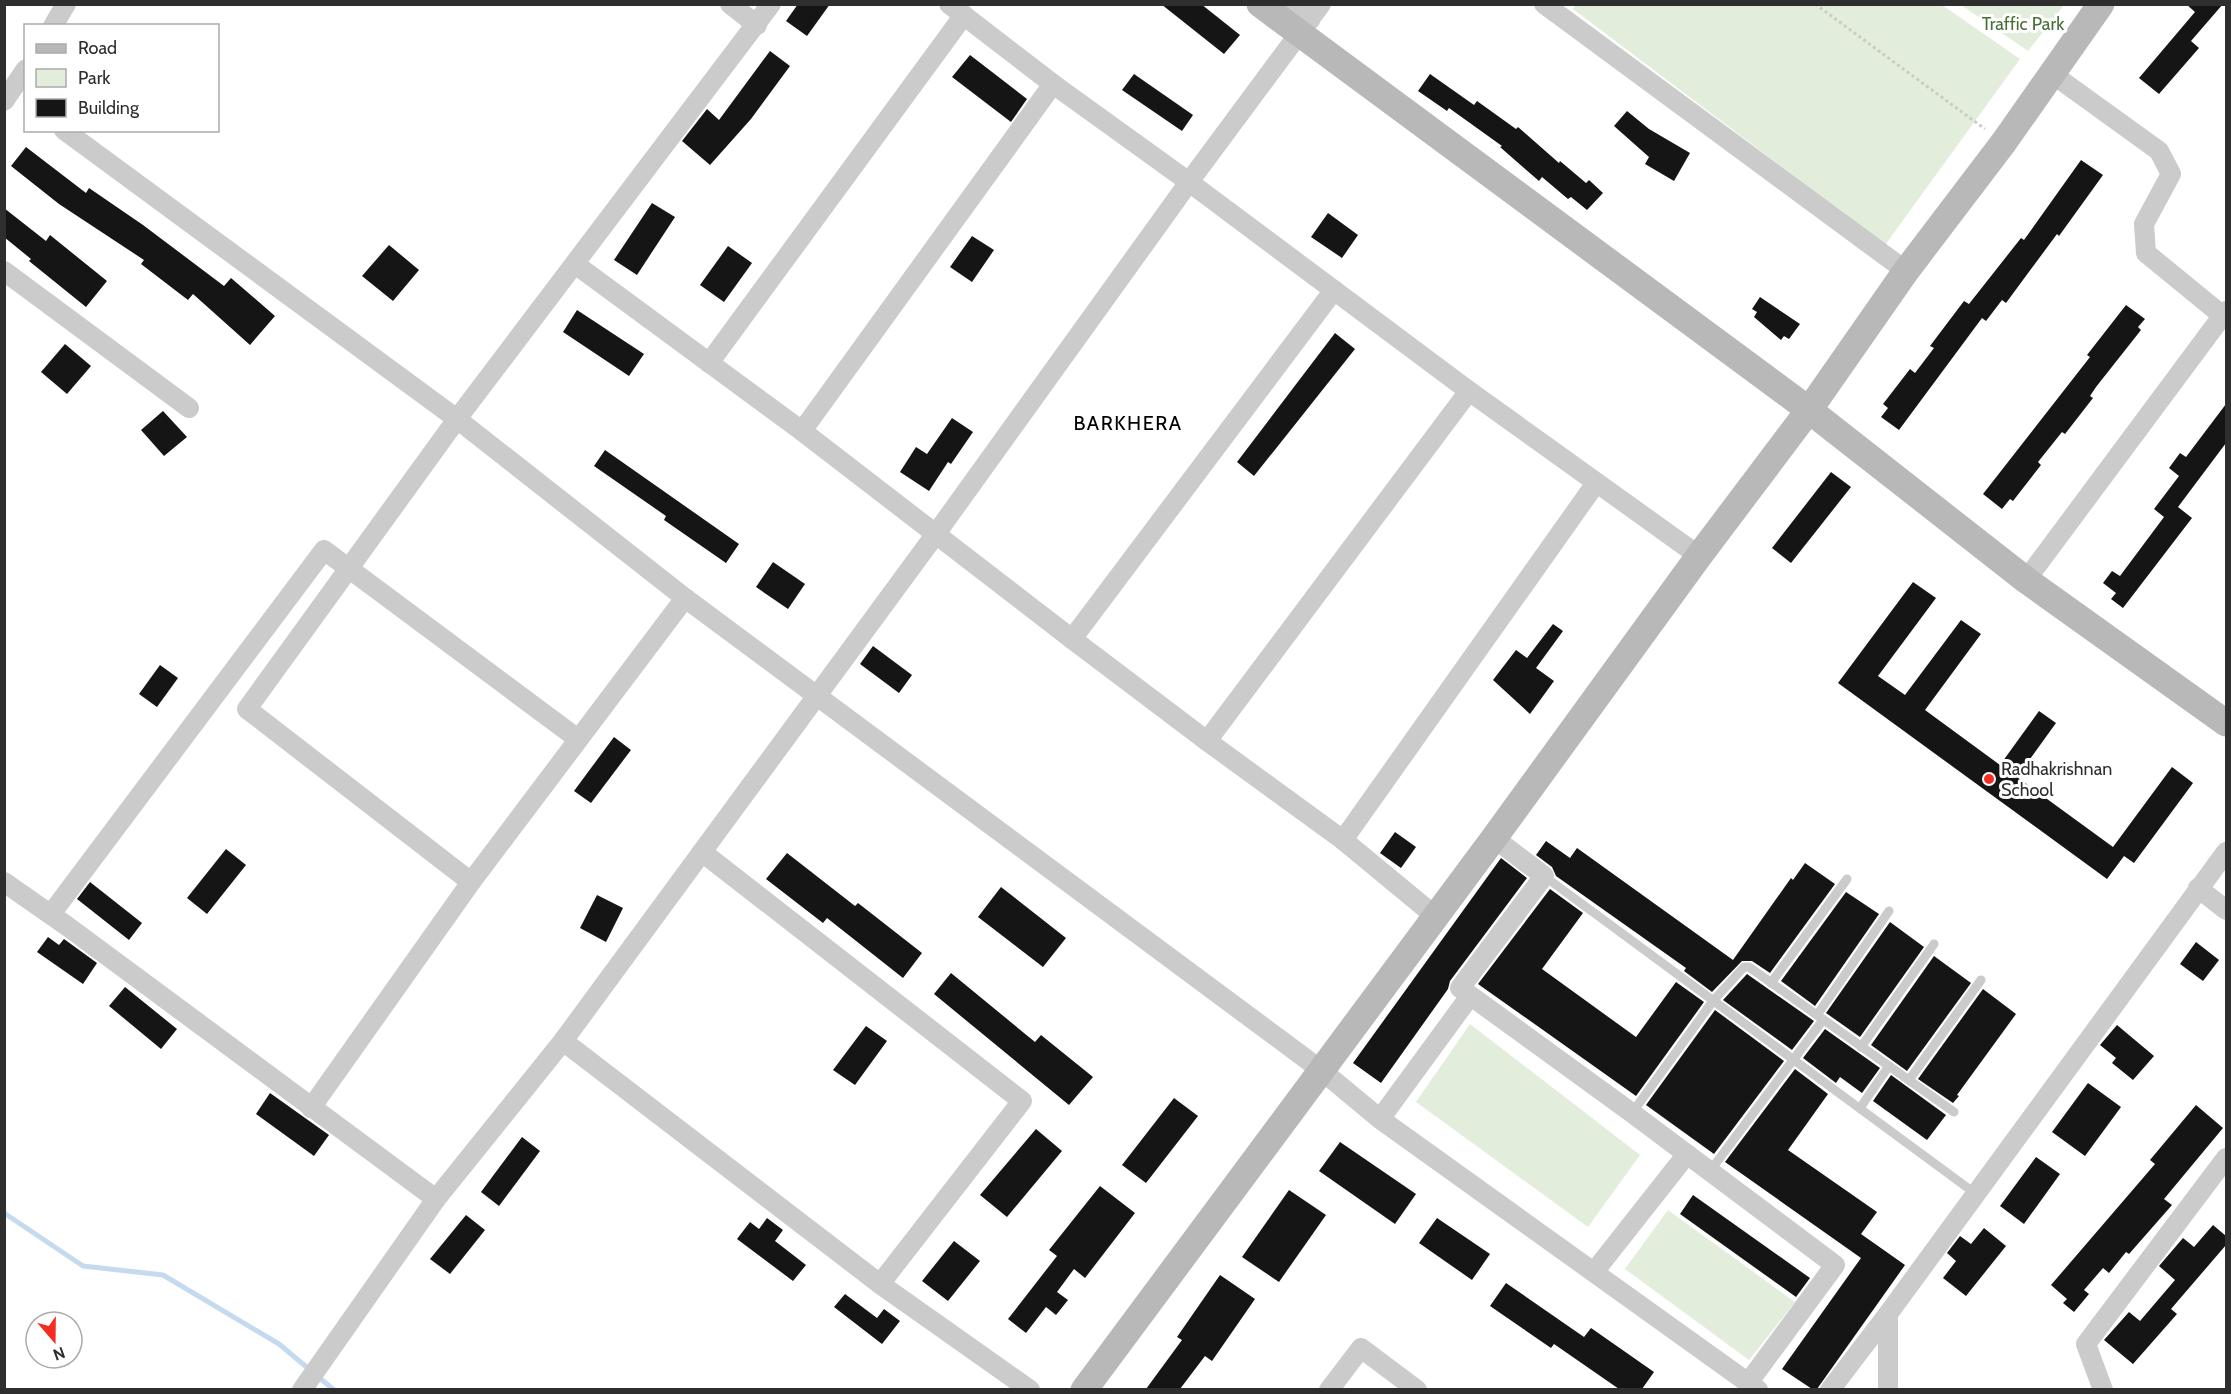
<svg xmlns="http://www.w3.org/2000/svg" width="2231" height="1394" font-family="Cabin,sans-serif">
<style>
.green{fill:#e2eddb}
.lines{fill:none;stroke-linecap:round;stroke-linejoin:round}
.stream{stroke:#c5d9ef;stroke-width:5}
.building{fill:#151515}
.path{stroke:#cbcbcb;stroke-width:3;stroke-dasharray:3 3;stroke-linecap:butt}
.service{stroke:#cbcbcb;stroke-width:9}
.minor{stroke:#cbcbcb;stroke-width:20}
.secondary{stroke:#b8b8b8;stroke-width:27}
.poi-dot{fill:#f42c21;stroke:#fff;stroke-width:2}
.labels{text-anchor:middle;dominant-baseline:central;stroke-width:6;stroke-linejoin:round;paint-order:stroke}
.park-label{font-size:18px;fill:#4a6e38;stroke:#fff}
.poi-label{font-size:18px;fill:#2e2e2e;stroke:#fff;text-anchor:start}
.neighbourhood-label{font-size:20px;letter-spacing:1.5px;fill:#000;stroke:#fff}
</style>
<rect width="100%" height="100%" fill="#fff"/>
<g class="green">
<path d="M1576,4L1942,5L2020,59L1885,245L1573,9Z"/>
<path d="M1961,5H2064L2028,51Z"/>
<path d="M1470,1024L1640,1155L1588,1227L1416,1102Z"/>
<path d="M1668,1210L1795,1302L1749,1360L1625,1269Z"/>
</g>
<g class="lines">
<path class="stream" d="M4,1213L83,1266L163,1275L279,1344L334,1390"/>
</g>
<g class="building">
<path d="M798,4H830L807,36L786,21Z"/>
<path d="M1161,4H1201L1240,35L1224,54Z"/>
<path d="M2186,4H2223L2191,41L2199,48L2159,94L2139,78L2195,12Z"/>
<path d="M770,51L790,66L751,119L710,165L682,141L707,109L719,120Z"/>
<path d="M970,55L1027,99L1011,122L952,77Z"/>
<path d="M1134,74L1193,115L1182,131L1122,90Z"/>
<path d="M1430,74L1474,105L1477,101L1516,129L1518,127L1559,163L1560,161L1586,183L1589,180L1603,193L1587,210L1571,197L1568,199L1542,177L1539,181L1500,147L1502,146L1449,108L1447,111L1418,91Z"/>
<path d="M1627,111L1649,129L1690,153L1674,181L1645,164L1649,157L1614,126Z"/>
<path d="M26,147L86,193L89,188L143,225L224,286L231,278L275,316L250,345L193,294L188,300L141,264L144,260L59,204L11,166Z"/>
<path d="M2081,160L2103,175L2059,236L2057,234L2006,303L2002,300L1986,321L1982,318L1899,430L1881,417L1888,408L1883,404L1910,369L1915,373L1934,348L1930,346L1964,301L1969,304L2021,238L2024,240Z"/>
<path d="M652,203L675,217L637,275L614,260Z"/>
<path d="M4,208L46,241L50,235L107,281L86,307L29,261L31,259L4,237Z"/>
<path d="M1328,213L1358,235L1342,258L1311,237Z"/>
<path d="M972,236L994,250L972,282L950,267Z"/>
<path d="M389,245L419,270L393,301L362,276Z"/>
<path d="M728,246L752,263L724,302L700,285Z"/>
<path d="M1760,297L1800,324L1789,339L1784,336L1781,340L1754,317L1757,312L1752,309Z"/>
<path d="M2126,305L2145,319L2138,327L2141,330L2096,387L2090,396L2093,398L2065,434L2062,432L2038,462L2041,465L2013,501L2010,499L2002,509L1983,494L2090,357L2087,355Z"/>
<path d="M577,310L644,354L629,376L563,332Z"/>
<path d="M1335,333L1355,349L1254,476L1237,462Z"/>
<path d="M65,344L91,366L67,394L41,372Z"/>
<path d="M2226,404V443L2178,507L2192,518L2123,608L2111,599L2116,593L2103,583L2112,571L2120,576L2164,517L2154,509L2179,476L2169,468L2180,453L2186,457Z"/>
<path d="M163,411L187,437L164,456L141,430Z"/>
<path d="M952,418L973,432L951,464L948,462L929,491L900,472L916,447L927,454Z"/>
<path d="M605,450L739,544L726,563L664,520L666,516L594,466Z"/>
<path d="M1831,472L1851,487L1791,563L1772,548Z"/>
<path d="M773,562L805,584L788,609L756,587Z"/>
<path d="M1913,582L1936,598L1878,676L1905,695L1961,620L1981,634L1925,710L2000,765L2039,711L2056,723L2017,777L2113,847L2172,767L2193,783L2134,863L2124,856L2107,879L1838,683Z"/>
<path d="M1553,624L1563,631L1536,668L1554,681L1530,714L1493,680L1516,650L1527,658Z"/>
<path d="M873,646L912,675L899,693L860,664Z"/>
<path d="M160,665L178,678L157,707L139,694Z"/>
<path d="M614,737L631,750L591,803L574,791Z"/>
<path d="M1395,832L1416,847L1401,868L1380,853Z"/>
<path d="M1546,841L1570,858L1577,848L1733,960L1791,878L1793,880L1805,863L1835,884L1770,973L1752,961H1742L1712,992L1684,971L1686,968L1556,876L1552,867L1536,855Z"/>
<path d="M226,849L246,865L207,914L187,898Z"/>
<path d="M787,853L855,906L858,903L922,953L903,978L827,918L823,923L766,879Z"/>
<path d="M1501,858L1527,878L1450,981L1448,989L1381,1083L1353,1063Z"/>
<path d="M90,882L142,923L129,940L77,899Z"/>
<path d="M1001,887L1066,938L1043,967L978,917Z"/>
<path d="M1550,889L1583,913L1542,969L1636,1037L1676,982L1704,1002L1636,1096L1478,984Z"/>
<path d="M1846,892L1879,914L1815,1006L1781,981Z"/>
<path d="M597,895L623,908L606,942L580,928Z"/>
<path d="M1890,922L1924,947L1860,1037L1826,1013Z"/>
<path d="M48,937L59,945L64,939L97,963L83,984L37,952Z"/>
<path d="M2196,942L2219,960L2203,981L2180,964Z"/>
<path d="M1934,956L1971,983L1907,1071L1871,1045Z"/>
<path d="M951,973L1035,1042L1041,1035L1093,1077L1069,1105L934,994Z"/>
<path d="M1747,974L1814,1021L1792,1050L1723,1000Z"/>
<path d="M125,987L177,1029L161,1049L109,1006Z"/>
<path d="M1983,989L2016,1014L1957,1095L1959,1096L1953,1103L1918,1079Z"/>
<path d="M1715,1010L1784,1061L1714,1154L1646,1105Z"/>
<path d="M2117,1025L2154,1056L2133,1080L2112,1063L2116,1058L2100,1045Z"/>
<path d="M866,1026L887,1041L855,1085L833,1070Z"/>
<path d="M1825,1029L1880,1068L1862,1093L1840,1077L1836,1083L1803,1058Z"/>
<path d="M1795,1069L1828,1094L1788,1150L1877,1212L1861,1234L1905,1265L1817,1389H1812L1782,1369L1861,1258L1725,1162Z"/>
<path d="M1891,1075L1946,1115L1927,1140L1873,1101Z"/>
<path d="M2088,1083L2121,1107L2085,1156L2052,1132Z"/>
<path d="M270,1093L329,1135L314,1156L256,1114Z"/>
<path d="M1174,1098L1198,1116L1146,1183L1122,1165Z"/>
<path d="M2196,1105L2223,1128L2164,1199L2172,1205L2129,1254L2126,1252L2109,1273L2103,1268L2084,1290L2089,1294L2074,1312L2063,1303L2067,1299L2051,1285L2155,1164L2150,1160Z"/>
<path d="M1036,1129L1062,1151L1007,1217L980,1195Z"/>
<path d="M522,1137L540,1151L499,1206L481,1192Z"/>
<path d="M1340,1142L1416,1194L1395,1224L1319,1171Z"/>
<path d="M2036,1157L2060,1174L2024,1224L2000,1206Z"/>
<path d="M1100,1186L1135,1213L1085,1278L1074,1269L1057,1292L1068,1300L1056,1315L1046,1307L1026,1333L1008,1319L1057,1256L1049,1250Z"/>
<path d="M1289,1190L1326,1215L1279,1282L1242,1257Z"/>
<path d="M1693,1195L1810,1278L1796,1297L1680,1214Z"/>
<path d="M466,1215L485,1230L450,1274L430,1259Z"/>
<path d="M767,1218L783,1230L775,1241L806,1265L793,1281L737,1239L750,1222L759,1229Z"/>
<path d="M1437,1218L1490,1254L1472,1280L1419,1243Z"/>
<path d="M2213,1225L2226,1236V1245L2171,1309L2177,1314L2133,1364L2104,1340L2129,1312L2140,1321L2175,1280L2159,1266L2183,1238L2194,1247Z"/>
<path d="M1984,1228L2006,1246L1966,1296L1943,1278L1956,1261L1947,1253L1960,1236L1971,1244Z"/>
<path d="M954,1241L980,1261L948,1301L922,1281Z"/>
<path d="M1220,1275L1255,1299L1212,1361L1205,1356L1180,1389H1146L1182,1340L1177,1337Z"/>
<path d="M1506,1283L1584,1337L1591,1328L1654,1372L1642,1389H1619L1554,1344L1551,1348L1490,1306Z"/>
<path d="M845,1294L877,1318L884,1309L900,1321L882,1344L834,1307Z"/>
</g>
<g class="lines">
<path class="path" d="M1815,4L1985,129"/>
<g class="service">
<path d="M1544,876L1976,1194"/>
<path d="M1771,983L1847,879"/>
<path d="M1817,1015L1889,911"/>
<path d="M1861,1047L1934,944"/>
<path d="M1909,1080L1981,980"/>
<path d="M1860,1108L1889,1066"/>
<path d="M1632,1113L1713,1001L1744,967H1749L1954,1112"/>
<path d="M1710,1171L1823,1020"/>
</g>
<g class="minor">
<path d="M730,4L757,25"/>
<path d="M949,4L1053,84L1189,182L1469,391L1699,556"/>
<path d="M1292,4L1310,20"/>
<path d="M1544,4L1906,271"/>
<path d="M53,26L66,4"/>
<path d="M2051,73L2159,151L2171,174L2144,224L2146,253L2223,316"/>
<path d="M4,101L26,69"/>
<path d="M64,130L457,419L685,598L1321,1070L1380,1119L1758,1390"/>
<path d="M575,264L802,431L1072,639L1207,741L1343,840L1435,916"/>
<path d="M4,271L189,408"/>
<path d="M709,363L964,15"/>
<path d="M802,431L1053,84"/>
<path d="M2026,580L2226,311"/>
<path d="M1072,639L1334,290"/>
<path d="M1207,741L1469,391"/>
<path d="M1494,838L1544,876L1460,988L1632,1113L1835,1265L1748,1383"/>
<path d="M1343,840L1596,483"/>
<path d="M702,852L1022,1101L880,1284"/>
<path d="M4,882L67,926L436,1199"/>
<path d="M471,882L247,709L457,419L771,4"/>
<path d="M2198,888L2226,910"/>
<path d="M51,914L324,550L578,739"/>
<path d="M563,1041L880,1284L1030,1390"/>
<path d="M311,1108L471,882L685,598"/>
<path d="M1380,1119L1470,996"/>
<path d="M1594,1272L1687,1154"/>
<path d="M302,1390L436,1199L563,1041L935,535L1189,182L1321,4"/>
<path d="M1329,1390L1361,1348L1417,1390"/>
<path d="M1830,1390L1888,1314L2226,852"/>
<path d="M1888,1390V1314"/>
<path d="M2103,1390L2086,1344L2226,1158"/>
</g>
<g class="secondary">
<path d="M1260,4L1809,410L2026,580L2226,723"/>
<path d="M1084,1390L1494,838L1699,556L1809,410L1906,271L2004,142L2101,4"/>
</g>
</g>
<circle class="poi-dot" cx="1989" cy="779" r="6"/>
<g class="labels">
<g class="park-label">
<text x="2023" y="24">Traffic Park</text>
</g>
<g class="poi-label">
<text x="2001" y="769">Radhakrishnan<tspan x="2001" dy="21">School</tspan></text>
</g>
<g class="neighbourhood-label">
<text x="1128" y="423">BARKHERA</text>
</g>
</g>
<rect width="2231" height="1394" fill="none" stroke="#2e2e2e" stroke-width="12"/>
<rect x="24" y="24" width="195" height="108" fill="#ffffff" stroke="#ababab" stroke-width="1.5"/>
<rect x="36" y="44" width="30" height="9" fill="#b8b8b8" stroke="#ababab" stroke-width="1.5"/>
<text x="78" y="54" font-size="18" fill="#2e2e2e">Road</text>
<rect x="36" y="69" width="30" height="18" fill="#e2eddb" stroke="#ababab" stroke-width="1.5"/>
<text x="78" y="84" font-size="18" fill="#2e2e2e">Park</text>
<rect x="36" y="99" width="30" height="18" fill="#151515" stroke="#ababab" stroke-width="1.5"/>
<text x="78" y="114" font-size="18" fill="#2e2e2e">Building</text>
<g transform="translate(54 1340) rotate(160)"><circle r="28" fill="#ffffff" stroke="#ababab" stroke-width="1.5"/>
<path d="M0-4.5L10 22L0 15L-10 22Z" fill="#f42c21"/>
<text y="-9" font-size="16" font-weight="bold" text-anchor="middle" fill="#2e2e2e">N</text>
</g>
</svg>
